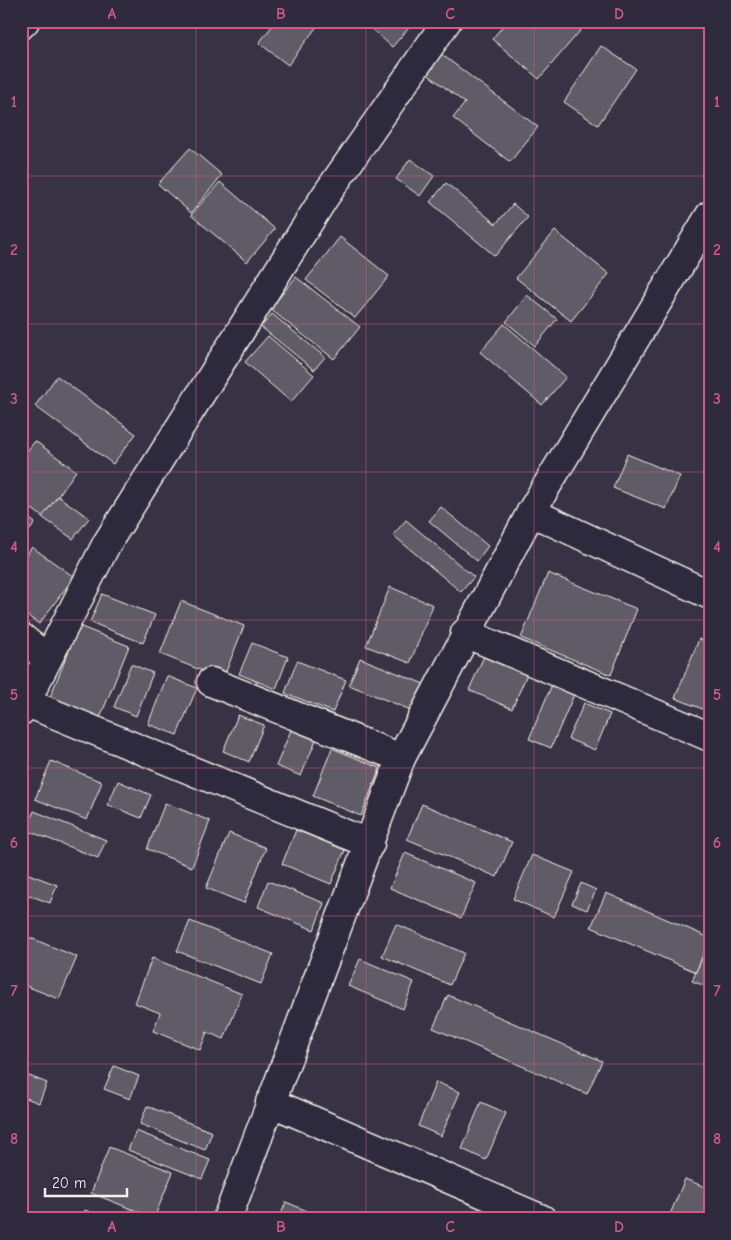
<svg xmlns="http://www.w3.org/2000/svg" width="731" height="1240" font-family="'Comic Neue',sans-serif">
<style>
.building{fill:#5f5c67;stroke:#f4f1e8}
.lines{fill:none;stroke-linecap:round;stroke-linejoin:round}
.minor-casing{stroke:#f4f1e8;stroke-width:31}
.minor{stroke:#2f2a3d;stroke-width:28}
.grid{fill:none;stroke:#d15985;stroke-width:1;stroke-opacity:0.55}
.neatline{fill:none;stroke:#d15985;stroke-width:2}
.grid-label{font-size:16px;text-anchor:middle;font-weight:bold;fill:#d15985}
</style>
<rect width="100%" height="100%" fill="#373244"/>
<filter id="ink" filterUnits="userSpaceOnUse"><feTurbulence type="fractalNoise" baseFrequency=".02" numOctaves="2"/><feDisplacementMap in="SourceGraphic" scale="10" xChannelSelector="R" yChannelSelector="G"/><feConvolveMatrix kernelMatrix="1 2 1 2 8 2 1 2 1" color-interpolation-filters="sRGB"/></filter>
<g filter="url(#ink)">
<g class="building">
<path d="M276,21H321L288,65L259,43Z"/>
<path d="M364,21H415L392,47Z"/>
<path d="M507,21H581L585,25L539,79L492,39Z"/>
<path d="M601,46L636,69L598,125L564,102Z"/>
<path d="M441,54L538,127L510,162L453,118L465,103L426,73Z"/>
<path d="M190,148L222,175L191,213L158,184Z"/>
<path d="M410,159L434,176L420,196L396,179Z"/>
<path d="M220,182L275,229L247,262L191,215Z"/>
<path d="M446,183L496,224L513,204L528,217L495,256L430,202Z"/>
<path d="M555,231L609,274L571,321L516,278Z"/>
<path d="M340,237L389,276L355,318L306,280Z"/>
<path d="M296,277L360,327L334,359L270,309Z"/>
<path d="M527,295L557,319L535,346L506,322Z"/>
<path d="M272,314L325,357L314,370L261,327Z"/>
<path d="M504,324L566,377L542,405L480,352Z"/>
<path d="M268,336L314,375L291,402L245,362Z"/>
<path d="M57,376L136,434L113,464L35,406Z"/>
<path d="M35,441L76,471L43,517L21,501V459Z"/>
<path d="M627,454L680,476L666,509L613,488Z"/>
<path d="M58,496L89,518L73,539L42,517Z"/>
<path d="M441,507L488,546L477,561L429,521Z"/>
<path d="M21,512L35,523L21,542Z"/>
<path d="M406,520L474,577L461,592L393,535Z"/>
<path d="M32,547L74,577L39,624L21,611V562Z"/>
<path d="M548,573L637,609L611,675L521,638Z"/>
<path d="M390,587L433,605L410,663L366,646Z"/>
<path d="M102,594L155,615L143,643L90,622Z"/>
<path d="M181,601L244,626L223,679L160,654Z"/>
<path d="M79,626L129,646L100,718L50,697Z"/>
<path d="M699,639L710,643V712L675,698Z"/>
<path d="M252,643L288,657L276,689L239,674Z"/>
<path d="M484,656L527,674L512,709L469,690Z"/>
<path d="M360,658L424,684L413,711L349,685Z"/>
<path d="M297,661L346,680L333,712L285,693Z"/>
<path d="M131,664L153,673L136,716L114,707Z"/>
<path d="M167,676L197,688L177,735L148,724Z"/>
<path d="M553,682L575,692L551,748L529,739Z"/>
<path d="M584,703L610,714L595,750L568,739Z"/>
<path d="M238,715L264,725L249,762L223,751Z"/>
<path d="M291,730L316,740L301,776L276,766Z"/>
<path d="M332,748L380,768L361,816L313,796Z"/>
<path d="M51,761L102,782L87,820L35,799Z"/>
<path d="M118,781L151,795L141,818L108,805Z"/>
<path d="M165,803L210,821L192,867L147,849Z"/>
<path d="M422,804L512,842L497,877L407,839Z"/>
<path d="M34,811L106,840L98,858L26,830Z"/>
<path d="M296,830L345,850L331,884L282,864Z"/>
<path d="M229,833L266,848L244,903L206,888Z"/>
<path d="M405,853L476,883L461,918L390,888Z"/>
<path d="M532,855L574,872L554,917L513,899Z"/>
<path d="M21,871L57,885L50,903L21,892Z"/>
<path d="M268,881L324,903L314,930L258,907Z"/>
<path d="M581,883L596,890L587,910L572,904Z"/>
<path d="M606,893L710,938L696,972L591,927Z"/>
<path d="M190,921L273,954L261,984L177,951Z"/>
<path d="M396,924L464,953L450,985L382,956Z"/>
<path d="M21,934L77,957L59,999L21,984Z"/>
<path d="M710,940V988L692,981Z"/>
<path d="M152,958L242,994L224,1039L207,1032L200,1050L153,1031L160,1013L135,1003Z"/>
<path d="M360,959L414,982L403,1009L348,986Z"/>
<path d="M448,995L602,1061L587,1094L433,1028Z"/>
<path d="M114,1066L139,1076L130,1099L104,1089Z"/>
<path d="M24,1074L47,1083L39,1103L21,1096V1082Z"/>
<path d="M436,1082L460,1092L441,1136L418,1126Z"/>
<path d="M481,1102L506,1113L486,1160L462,1149Z"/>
<path d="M147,1106L212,1132L205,1150L140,1124Z"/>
<path d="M136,1131L210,1160L202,1179L128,1150Z"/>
<path d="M109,1147L173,1172L154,1218L91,1193Z"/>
<path d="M685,1179L710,1189V1219H668Z"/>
<path d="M286,1202L326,1219H279Z"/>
<path d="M85,1210L107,1219H82Z"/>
</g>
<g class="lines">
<defs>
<g id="minor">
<path d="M21,25L25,21"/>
<path d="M531,512L710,595"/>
<path d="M465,633L710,737"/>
<path d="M21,637L47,658"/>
<path d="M211,682L401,758"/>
<path d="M25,702L370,844"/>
<path d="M21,711L107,543L324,198L447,21"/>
<path d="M270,1102L542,1219"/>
<path d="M227,1219L401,758L531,512L710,215"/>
</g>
</defs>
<use href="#minor" class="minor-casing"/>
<use href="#minor" class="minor"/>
</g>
</g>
<path class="grid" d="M196,21V1219M366,21V1219M534,21V1219M21,176H710M21,324H710M21,472H710M21,620H710M21,768H710M21,916H710M21,1064H710"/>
<rect width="731" height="1240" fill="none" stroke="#2f2a3d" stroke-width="55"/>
<path d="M45 1188v8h82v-8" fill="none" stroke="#f4f1e8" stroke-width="2.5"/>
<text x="52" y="1188" font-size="15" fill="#f4f1e8" stroke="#2f2a3d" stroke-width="4" paint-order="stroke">20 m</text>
<rect x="28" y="28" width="676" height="1184" class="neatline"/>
<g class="grid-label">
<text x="112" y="19">A</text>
<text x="281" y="19">B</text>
<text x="450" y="19">C</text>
<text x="619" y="19">D</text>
<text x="14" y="107">1</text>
<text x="717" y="107">1</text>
<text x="14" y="255">2</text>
<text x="717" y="255">2</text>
<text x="14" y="404">3</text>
<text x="717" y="404">3</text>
<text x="14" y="552">4</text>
<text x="717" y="552">4</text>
<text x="14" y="700">5</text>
<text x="717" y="700">5</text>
<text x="14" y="848">6</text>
<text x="717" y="848">6</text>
<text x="14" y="996">7</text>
<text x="717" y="996">7</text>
<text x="14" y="1144">8</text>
<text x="717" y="1144">8</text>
<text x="112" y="1232">A</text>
<text x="281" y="1232">B</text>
<text x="450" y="1232">C</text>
<text x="619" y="1232">D</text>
</g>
</svg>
